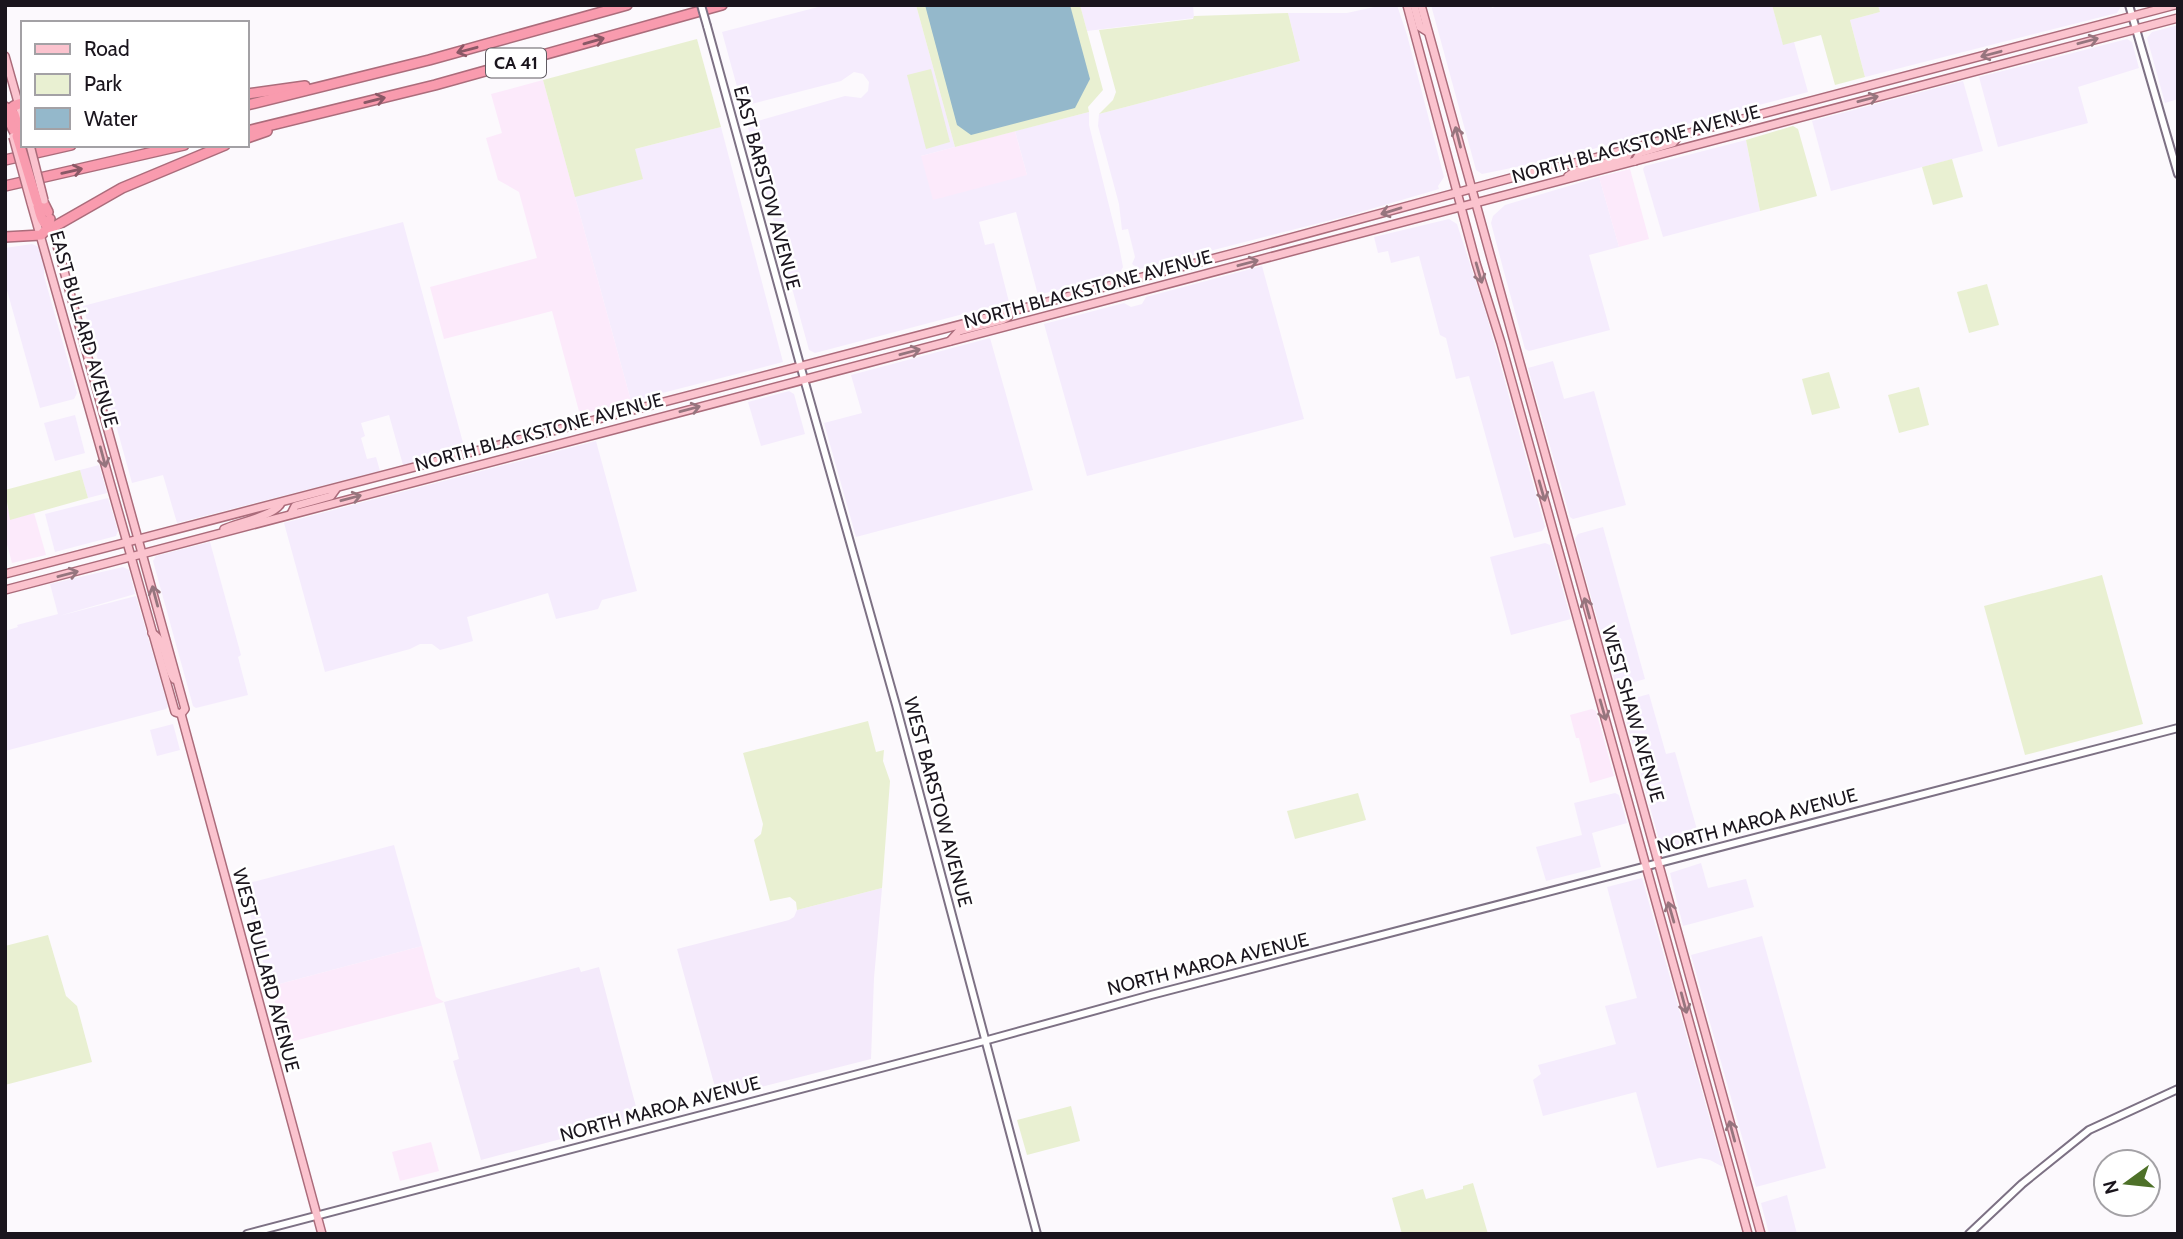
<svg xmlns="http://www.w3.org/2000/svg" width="2183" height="1239" font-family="Cabin,sans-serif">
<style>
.commercial{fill:#f5ecfd}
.industrial{fill:#fceafb}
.built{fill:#f4eafb}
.green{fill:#e9f0d2}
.water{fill:#94b8cb}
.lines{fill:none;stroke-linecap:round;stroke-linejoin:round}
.tertiary-casing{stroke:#7d7184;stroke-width:10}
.secondary-casing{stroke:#7d7184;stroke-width:10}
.primary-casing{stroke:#ab6c7b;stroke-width:10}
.motorway-casing{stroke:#ab6c7b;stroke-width:12}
.tertiary{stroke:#fff;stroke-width:6}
.secondary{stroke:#fff;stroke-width:6}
.primary{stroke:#fbc3ce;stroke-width:7}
.motorway{stroke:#f99bae;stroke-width:9}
.secondary-bridge-casing{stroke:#7d7184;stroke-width:10;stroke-linecap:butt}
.primary-bridge-casing{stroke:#ab6c7b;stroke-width:10;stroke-linecap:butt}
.motorway-bridge-casing{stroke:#ab6c7b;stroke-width:12;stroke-linecap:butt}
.secondary-bridge{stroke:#fff;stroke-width:6}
.primary-bridge{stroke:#fbc3ce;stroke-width:7}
.motorway-bridge{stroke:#f99bae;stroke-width:9}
.oneway{stroke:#8a5866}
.oneway2{stroke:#96757e}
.labels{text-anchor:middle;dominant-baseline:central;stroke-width:5;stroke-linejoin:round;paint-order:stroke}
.shield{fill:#fff;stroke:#5f5b61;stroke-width:2}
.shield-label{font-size:18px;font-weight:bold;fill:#1a151d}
.street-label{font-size:19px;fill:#1a151d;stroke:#fff}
</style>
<rect width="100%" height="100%" fill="#fcf9fd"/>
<g class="commercial">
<path d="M826,5H916L955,147L921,156L1027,175L1015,131L1089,112V125L1119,246L1123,267L1119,274L1038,295L1016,212L979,222L985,245L994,243L1009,302L815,353L809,350L747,124L845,96L861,98L868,91L869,82L863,74L854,72L841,81L744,106L742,105L722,32Z"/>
<path d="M1080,5H1193L1194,18L1087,31Z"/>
<path d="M1383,5H1397L1407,35L1444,177L1438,186L1439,189L1347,216L1139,269L1132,264L1135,257L1128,229L1122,230L1119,204L1098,126L1099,114L1300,61L1288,13H1347Z"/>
<path d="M1431,5H1491L1492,8L1501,5H1772L1783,44L1794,42L1808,92L1555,159L1482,174L1476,170Z"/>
<path d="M1878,5H2120V8L2117,13L1865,77L1850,20L1880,12Z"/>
<path d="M2178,25V99L2165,103L2147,38L2152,32Z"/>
<path d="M2127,39L2132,42L2139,68L2078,87L2088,123L1998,147L1979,77Z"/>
<path d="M1963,81L1983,151L1831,191L1812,121Z"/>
<path d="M721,127L783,362L631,401L575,197L635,149Z"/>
<path d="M1746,140L1760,211L1663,237L1643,169L1645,166Z"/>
<path d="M1599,177L1619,247L1589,255L1610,330L1529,351L1525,349L1504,272L1491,223L1493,216L1505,205Z"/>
<path d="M1449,219L1457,224L1486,313L1545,527L1542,531L1514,538L1469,376L1456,379L1446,338L1440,335L1419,256L1391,263L1388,251L1378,253L1374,237Z"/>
<path d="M403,222L465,450L403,465L389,415L361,423L365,436L361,438L367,459L376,457L380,471L177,523L163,475L132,483L83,306Z"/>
<path d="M32,244L39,247L44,263V276L77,393L74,399L40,408L5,283V248Z"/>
<path d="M1262,266L1304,419L1087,476L1044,324L1124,303L1131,307L1142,304L1146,297Z"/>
<path d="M990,338L1033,490L856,537L824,423L862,413L851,375Z"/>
<path d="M1553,361L1564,399L1594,391L1626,505L1573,519L1570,517L1528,368Z"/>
<path d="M789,391L794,394L805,434L761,446L748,402Z"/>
<path d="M75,415L85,453L55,461L44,423Z"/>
<path d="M596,441L637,591L602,600L598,609L556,619L548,593L467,617L473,641L440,650L432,644H420L410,649L325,672L284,523Z"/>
<path d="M99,465L107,493L88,498L80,470Z"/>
<path d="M108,498L118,531L116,536L55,552L45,514Z"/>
<path d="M1603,527L1645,679L1620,686L1615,683L1575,539L1578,534Z"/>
<path d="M210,542L241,655L238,657L248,695L196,708L193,706L153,561L156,556Z"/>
<path d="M1545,543L1550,545L1571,619L1511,635L1490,557Z"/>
<path d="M123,567L129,570L135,594L59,616L136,596L168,706L166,709L5,751V631L18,627L17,625L58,614L50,584Z"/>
<path d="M1649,694L1666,754L1675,752L1700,840L1690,843V846L1683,848L1682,845L1662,851L1622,705L1624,701Z"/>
<path d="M173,724L180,750L157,756L150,730Z"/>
<path d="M1615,793L1619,795L1627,823L1592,833L1601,867L1546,881L1536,847L1582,835L1574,803Z"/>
<path d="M394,845L422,946L272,986L268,981L243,887L245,884Z"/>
<path d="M1701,863L1708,888L1746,879L1754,907L1683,926L1670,873Z"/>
<path d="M1642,878L1684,1027L1723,1167L1710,1160L1700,1158L1657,1168L1636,1092L1543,1116L1533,1080L1541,1074L1538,1065L1616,1044L1605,1006L1637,998L1607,887Z"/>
<path d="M1762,936L1826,1168L1756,1187L1691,955Z"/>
<path d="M1787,1195L1797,1234H1769L1761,1203Z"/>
</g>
<g class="industrial">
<path d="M543,80L631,401L580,415L552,311L444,339L430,287L537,258L519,192L498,180L486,138L502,133L491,94Z"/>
<path d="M1015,131L1027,175L933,200L921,156Z"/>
<path d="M1630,169L1649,239L1619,247L1599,177Z"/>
<path d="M5,500L11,519L34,513L46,555L12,563L5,537Z"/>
<path d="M1592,709L1596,711L1614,776L1590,783L1579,738H1576L1570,715Z"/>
<path d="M422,946L436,997L444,1002L283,1044L272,986Z"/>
<path d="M431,1142L439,1171L400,1181L392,1152Z"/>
</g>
<g class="built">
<path d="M882,888L874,978L871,1059L718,1098L677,949L789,920L794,917L797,910Z"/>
<path d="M579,967L581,972L599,967L639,1118L611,1126H588L577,1129L576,1135L481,1160L453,1061L459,1059L444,1002Z"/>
</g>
<g class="green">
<path d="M916,5H1080L1103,90L1088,107L1089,112L955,147Z"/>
<path d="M1772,5H1878L1880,12L1850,20L1865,77L1835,85L1821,35L1783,45Z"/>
<path d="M1288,13L1300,61L1099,114L1113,100L1116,92L1099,30L1193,19L1194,16Z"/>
<path d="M697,39L721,127L635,149L643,179L575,197L543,80Z"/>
<path d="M931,69L950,142L926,149L907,75Z"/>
<path d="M1793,126L1798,129L1817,196L1760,211L1746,140Z"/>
<path d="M1952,159L1963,197L1933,205L1922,167Z"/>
<path d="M1987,284L1999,325L1969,333L1957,292Z"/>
<path d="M1829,372L1840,408L1812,415L1802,379Z"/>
<path d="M1919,387L1929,425L1899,433L1888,395Z"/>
<path d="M80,470L88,498L10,520L5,490Z"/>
<path d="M2102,575L2143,724L2025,755L1984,606Z"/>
<path d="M868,721L876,752L884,750L883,761L890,781L882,888L797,910L796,902L790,897L770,901L754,840L761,834L763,824L743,753Z"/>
<path d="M1358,793L1366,820L1295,839L1287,811Z"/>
<path d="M48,935L66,996L77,1006L92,1062L5,1085V946Z"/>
<path d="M1071,1106L1080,1141L1027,1155L1017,1120Z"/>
<path d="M1473,1183L1488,1234H1402L1392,1198L1423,1189L1426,1199L1463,1189V1186Z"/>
</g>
<path class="water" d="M925,5H1070L1090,79L1075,108L971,135L957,125Z"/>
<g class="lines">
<defs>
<g id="tertiary">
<path d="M2129,5L2178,174"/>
<path d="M804,379L896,705L1037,1234"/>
<path d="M1969,1234L2022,1184L2089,1130L2178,1089"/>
</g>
<g id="secondary">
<path d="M707,26L804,379"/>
<path d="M247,1234L984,1041L1151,995L2178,728"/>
</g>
<g id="primary">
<path d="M1407,5L1476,263L1501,343L1748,1234"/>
<path d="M1414,5L1420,27L1428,32"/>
<path d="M1421,5L1761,1234"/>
<path d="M5,56L23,120"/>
<path d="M1635,161L1640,153L1673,143L1678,137"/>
<path d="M1568,176L1575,171L1627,157L1631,149"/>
<path d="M31,203L175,712L181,714L322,1234"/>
<path d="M51,224L185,709L181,714"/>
<path d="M950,341L959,331L1002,320L1008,317L1010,313"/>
<path d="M291,514L295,506L331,496L336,489"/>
<path d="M224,529C238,523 276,515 281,503"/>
<path d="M5,574L1246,250L1522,175L1583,161L2175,5"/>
<path d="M5,590L2178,18"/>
<path d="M152,633C167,641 165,665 174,679"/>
</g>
<g id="motorway">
<path d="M247,94L305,86"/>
<path d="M247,105L429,60L627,5"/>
<path d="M5,107L14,114L22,139"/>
<path d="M247,131L435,85L722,5"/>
<path d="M17,136C9,123 1,107 23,103"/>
<path d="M247,138L267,131"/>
<path d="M5,160L71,145"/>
<path d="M5,186L184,145"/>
<path d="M42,200L48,212"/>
<path d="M37,202C40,212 41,225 52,228L122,188L225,145"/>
<path d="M5,237L41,235L47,229L50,219"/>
</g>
</defs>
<use href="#tertiary" class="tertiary-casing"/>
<use href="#secondary" class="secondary-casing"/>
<use href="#primary" class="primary-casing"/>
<use href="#motorway" class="motorway-casing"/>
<use href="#tertiary" class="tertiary"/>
<use href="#secondary" class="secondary"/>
<use href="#primary" class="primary"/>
<use href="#motorway" class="motorway"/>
<defs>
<path id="secondary-bridge" d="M701,5L707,26"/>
<g id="primary-bridge">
<path d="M13,137L31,203"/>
<path d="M30,145L44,200"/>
</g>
<path id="motorway-bridge" d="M17,136L37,202"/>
</defs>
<use href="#secondary-bridge" class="secondary-bridge-casing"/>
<use href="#primary-bridge" class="primary-bridge-casing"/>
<use href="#motorway-bridge" class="motorway-bridge-casing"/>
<use href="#secondary-bridge" class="secondary-bridge"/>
<use href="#primary-bridge" class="primary-bridge"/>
<use href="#motorway-bridge" class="motorway-bridge"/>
</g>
<defs><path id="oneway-shaft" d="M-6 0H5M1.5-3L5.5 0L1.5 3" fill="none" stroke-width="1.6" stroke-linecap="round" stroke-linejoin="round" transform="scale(1.75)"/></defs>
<g class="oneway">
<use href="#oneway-shaft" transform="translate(594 41) rotate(-16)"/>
<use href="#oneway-shaft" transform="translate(467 50) rotate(165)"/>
<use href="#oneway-shaft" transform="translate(375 100) rotate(-14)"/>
<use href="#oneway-shaft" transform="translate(72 171) rotate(-13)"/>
</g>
<g class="oneway2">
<use href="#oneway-shaft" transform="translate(2088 41) rotate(-15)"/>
<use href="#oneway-shaft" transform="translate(1991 54) rotate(165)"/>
<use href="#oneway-shaft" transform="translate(1868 99) rotate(-15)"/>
<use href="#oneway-shaft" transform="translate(1458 137) rotate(-104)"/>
<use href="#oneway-shaft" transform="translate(1391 211) rotate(163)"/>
<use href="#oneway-shaft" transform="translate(1248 263) rotate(-15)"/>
<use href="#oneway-shaft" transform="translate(1479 273) rotate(74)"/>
<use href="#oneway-shaft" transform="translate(910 352) rotate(-15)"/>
<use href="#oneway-shaft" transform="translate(690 409) rotate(-15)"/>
<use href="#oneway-shaft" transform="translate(103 457) rotate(75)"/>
<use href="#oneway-shaft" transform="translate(1542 491) rotate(74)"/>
<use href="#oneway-shaft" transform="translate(351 498) rotate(-15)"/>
<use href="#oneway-shaft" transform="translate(68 574) rotate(-15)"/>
<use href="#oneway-shaft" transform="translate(155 596) rotate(-105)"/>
<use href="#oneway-shaft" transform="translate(1587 608) rotate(-105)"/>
<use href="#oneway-shaft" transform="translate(1603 710) rotate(74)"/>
<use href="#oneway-shaft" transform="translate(1671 912) rotate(-106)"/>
<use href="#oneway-shaft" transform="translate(1684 1003) rotate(75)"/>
<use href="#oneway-shaft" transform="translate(1732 1131) rotate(-105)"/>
</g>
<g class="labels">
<rect class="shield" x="486" y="48.5" width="60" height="29" rx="5"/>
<g class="shield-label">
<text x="516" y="63">CA 41</text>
</g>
<g class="street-label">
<text transform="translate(1636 144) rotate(-15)">NORTH BLACKSTONE AVENUE</text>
<text transform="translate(767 188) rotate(75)">EAST BARSTOW AVENUE</text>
<text transform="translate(1088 289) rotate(-15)">NORTH BLACKSTONE AVENUE</text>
<text transform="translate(84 329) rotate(74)">EAST BULLARD AVENUE</text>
<text transform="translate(539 432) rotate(-15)">NORTH BLACKSTONE AVENUE</text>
<text transform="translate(1633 714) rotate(74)">WEST SHAW AVENUE</text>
<text transform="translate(938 802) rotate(75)">WEST BARSTOW AVENUE</text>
<text transform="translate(1757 821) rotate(-15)">NORTH MAROA AVENUE</text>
<text transform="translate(1208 964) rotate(-14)">NORTH MAROA AVENUE</text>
<text transform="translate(266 970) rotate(75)">WEST BULLARD AVENUE</text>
<text transform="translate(660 1109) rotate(-15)">NORTH MAROA AVENUE</text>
</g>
</g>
<rect width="2183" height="1239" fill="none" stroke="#1a151d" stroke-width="14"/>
<rect x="21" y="21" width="228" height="126" fill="#ffffff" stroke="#a3a1a5" stroke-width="2"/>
<rect x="35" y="44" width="35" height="10" fill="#fbc3ce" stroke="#a3a1a5" stroke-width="2"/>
<text x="84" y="56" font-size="21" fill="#1a151d">Road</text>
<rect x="35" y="74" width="35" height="21" fill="#e9f0d2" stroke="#a3a1a5" stroke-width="2"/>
<text x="84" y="91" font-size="21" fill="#1a151d">Park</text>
<rect x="35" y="108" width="35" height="21" fill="#94b8cb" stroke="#a3a1a5" stroke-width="2"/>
<text x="84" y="126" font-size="21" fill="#1a151d">Water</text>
<g transform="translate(2127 1183) rotate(255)"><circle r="33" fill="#ffffff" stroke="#a3a1a5" stroke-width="2"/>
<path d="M0-5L12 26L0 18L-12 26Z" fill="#4e7129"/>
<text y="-10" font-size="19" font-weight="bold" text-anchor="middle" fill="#1a151d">N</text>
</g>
</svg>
